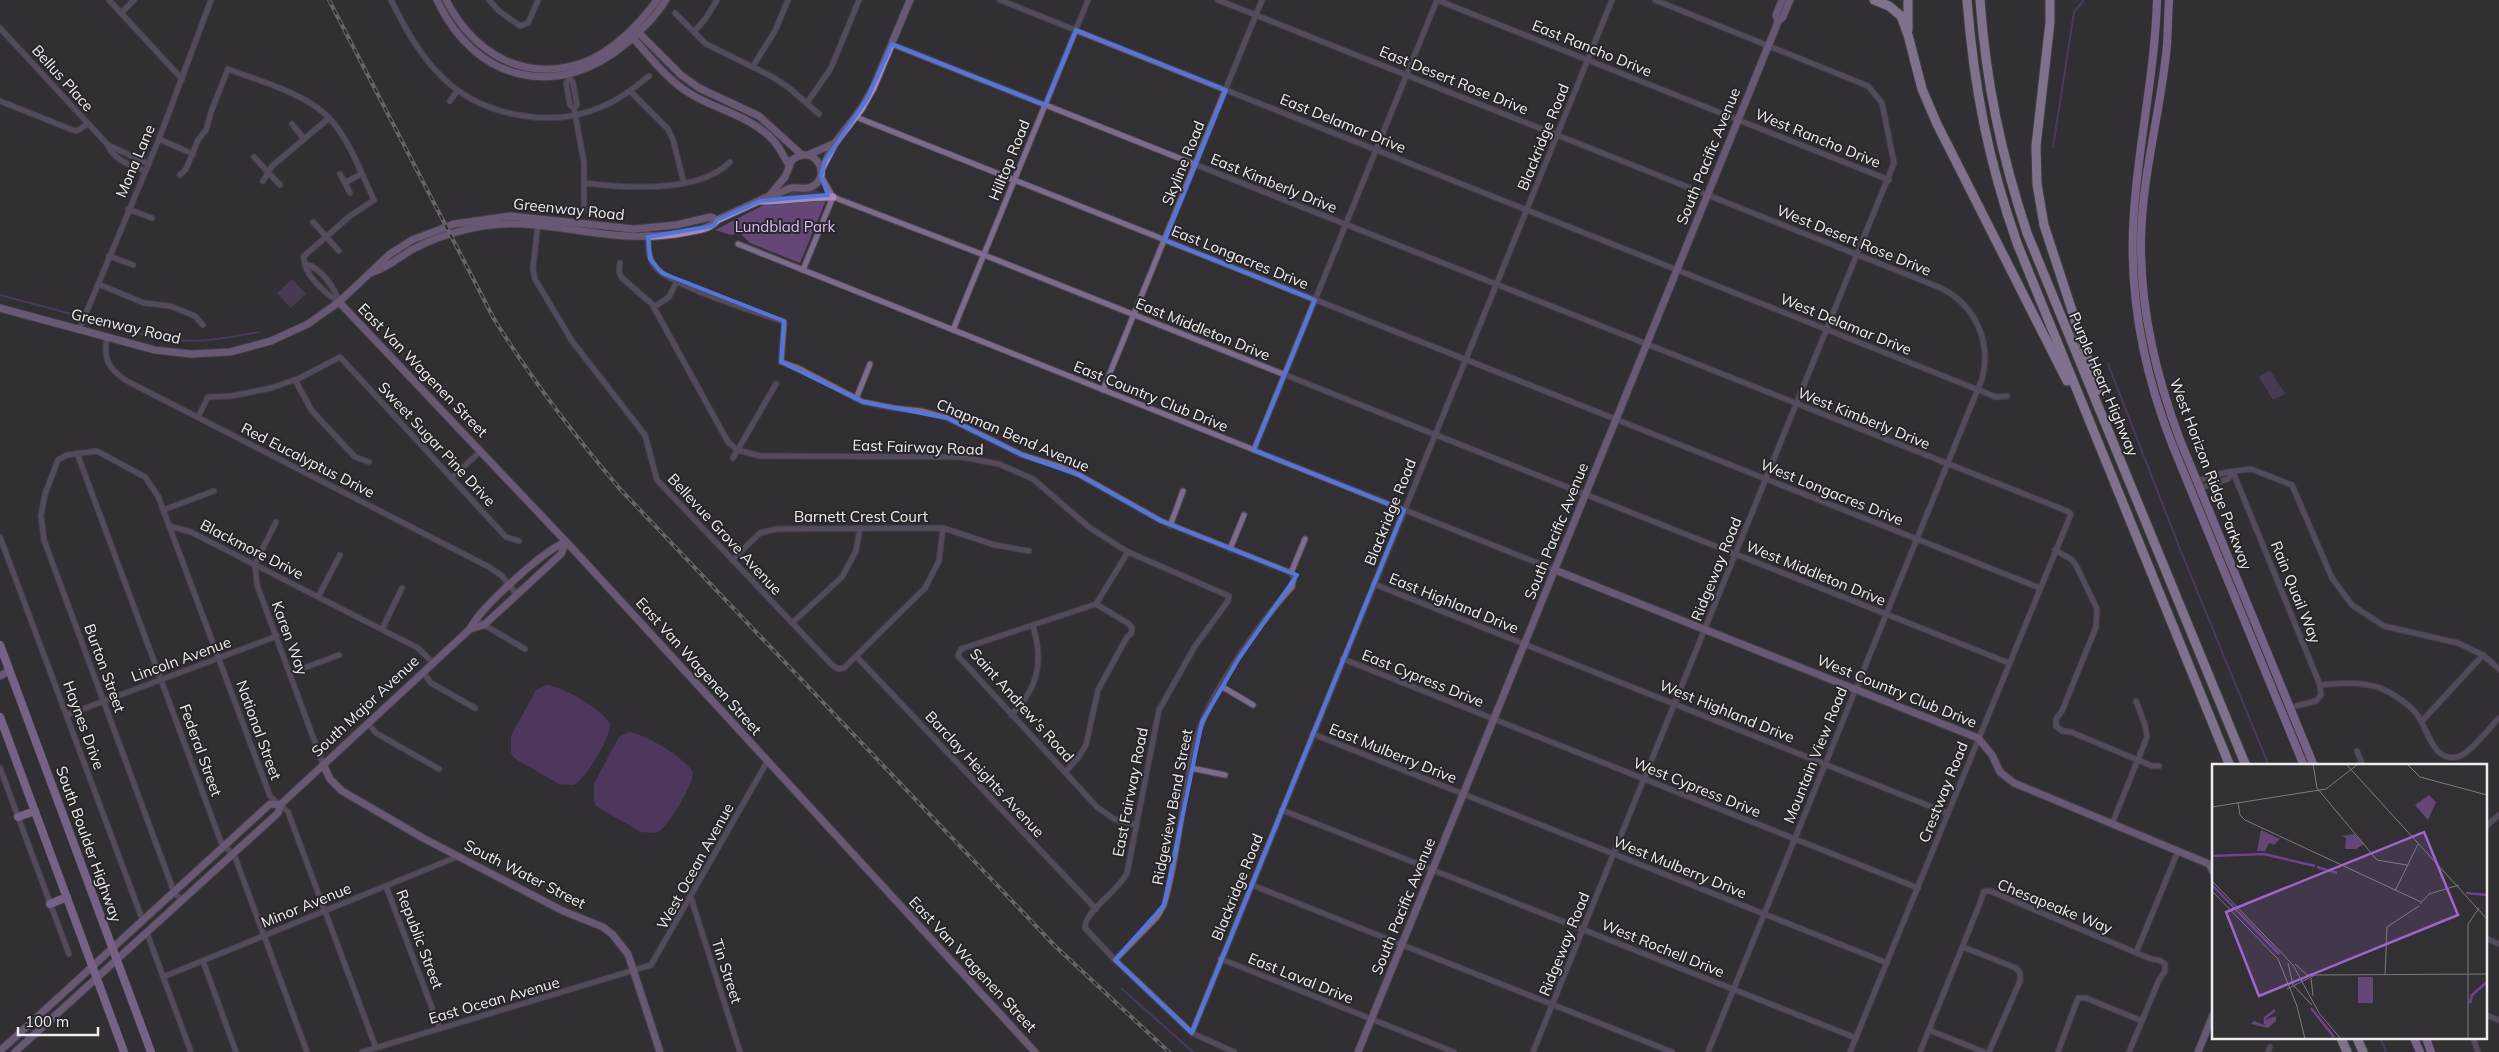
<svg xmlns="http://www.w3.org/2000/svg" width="2499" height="1052" font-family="Mulish,sans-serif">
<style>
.green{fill:#644777}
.water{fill:#70418d}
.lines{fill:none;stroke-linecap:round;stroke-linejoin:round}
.stream{stroke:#70418d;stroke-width:2}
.street-casing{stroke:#504e52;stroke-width:7}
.secondary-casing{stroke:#504e52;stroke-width:9}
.primary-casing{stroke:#504e52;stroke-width:9}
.highway-casing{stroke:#504e52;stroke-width:11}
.street{stroke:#7e6a8c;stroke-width:5}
.secondary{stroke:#aa89c0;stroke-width:7}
.primary{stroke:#cba1e8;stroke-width:8}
.highway{stroke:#dfc1f5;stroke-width:9}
.rail-casing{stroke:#a8a6a9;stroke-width:4}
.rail{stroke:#28262a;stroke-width:2;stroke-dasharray:5.5;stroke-linecap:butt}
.marked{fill:none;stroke:#5176de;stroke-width:4;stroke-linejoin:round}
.labels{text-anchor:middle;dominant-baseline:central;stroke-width:4;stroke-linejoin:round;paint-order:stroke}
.street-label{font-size:15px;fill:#eeecef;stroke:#28262a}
.park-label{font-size:15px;fill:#deb9f8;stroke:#28262a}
.inset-river{fill:none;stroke:#70418d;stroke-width:2.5}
.inset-road{fill:none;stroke:#7d7b7f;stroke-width:1}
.view{fill:#9e66cd;fill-opacity:0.15;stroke:#9e66cd;stroke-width:2.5}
.inset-edge{fill:none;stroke:#eeecef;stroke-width:2.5}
</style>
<rect width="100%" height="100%" fill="#323034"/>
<g class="green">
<path d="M806,183L824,196L826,200L800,263L750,243L740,233L731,235L715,230Z"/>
<path d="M292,279L306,294L291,308L277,293Z"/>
<path d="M2270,370L2285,394L2273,400L2259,377Z"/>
</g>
<g class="water">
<path d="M547,685C564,687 604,710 610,725C610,738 585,781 573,785L559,784L514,758L511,753V736L536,690Z"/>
<path d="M630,732C646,735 686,758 693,773C693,785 667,829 656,833L641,832L596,806L594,801V784L619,737Z"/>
</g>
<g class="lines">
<g class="stream">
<path d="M2053,147L2073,19L2074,12L2084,0"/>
<path d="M0,295L75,315"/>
<path d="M92,320C119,328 147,337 175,340C203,343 231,337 259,332"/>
<path d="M2108,364L2182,554L2269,766"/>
<path d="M1122,989L1193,1052"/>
<path d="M2380,1038L2386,1052"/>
</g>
<defs>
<g id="street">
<path d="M109,0L182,79"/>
<path d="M391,0C405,28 419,54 441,76C480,116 551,129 601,107C619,100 634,88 649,76"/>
<path d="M489,0L499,11L520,26L528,23L538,0"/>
<path d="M1000,0L1996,397L2007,396"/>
<path d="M1218,0L1941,288C1975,305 1992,342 1982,379L1708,1052"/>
<path d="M1437,0L1889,180"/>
<path d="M121,13L134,0"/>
<path d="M675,13L706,44L771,76L788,87L819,114"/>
<path d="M0,28L108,145L149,164"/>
<path d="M694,32L706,18L717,0"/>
<path d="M892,44L2067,511L2071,514L1850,1052"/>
<path d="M753,66L775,31L788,0"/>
<path d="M569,77L573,83L577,105L574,108"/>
<path d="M569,79L566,83L570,105L574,108L584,163V209"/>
<path d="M630,91L668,129L673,140L684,183"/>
<path d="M0,101L70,129L77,131L87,124"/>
<path d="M450,101L458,90"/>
<path d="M807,103L831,68L859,0"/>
<path d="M856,117L2040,588"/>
<path d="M292,124L304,139"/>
<path d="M159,139L193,154"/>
<path d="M108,145C114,161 131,165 146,171"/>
<path d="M254,157L280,185"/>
<path d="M340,174L345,183"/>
<path d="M180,175L186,169L198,140L206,130L211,112L228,69C259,81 305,93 328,117C349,138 361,173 374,200L350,216L304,256C302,274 325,293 339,302"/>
<path d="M821,176L833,197L984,255L2009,663"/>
<path d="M263,181L272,166L329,118"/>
<path d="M584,183C625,188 699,194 730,162"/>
<path d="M350,193L345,183L361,174"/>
<path d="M128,209L152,218"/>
<path d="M313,222L339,251"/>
<path d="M538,223L533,269L535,279L572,341L645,435L657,480L832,665L838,669L844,668L925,588L939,561L943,528"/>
<path d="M648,233C648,245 647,257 655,267C671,286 757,312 784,322L781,362L798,368L863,402L893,408L921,411L947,418L1022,455L1061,467L1079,475L1161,521L1291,573L1294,577L1292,587C1262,619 1211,692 1198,733C1182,788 1180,851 1164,905L1157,917L1115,960"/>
<path d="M738,244L1555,570"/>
<path d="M109,256L133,265"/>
<path d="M620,263L619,272L622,278L652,304L728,442L737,450L761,456L961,457L999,464L1033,479L1090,528L1128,552L1229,596L1228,601L1195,646L1159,710L1127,873C1118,892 1085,910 1085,928L1115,960L1192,1033L1234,1052"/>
<path d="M306,264C321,268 335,288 339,302"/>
<path d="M803,270L833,197"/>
<path d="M98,284L144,303L170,306L195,316L203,325"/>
<path d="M654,307L669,297L677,281"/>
<path d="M79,330L159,139L211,0"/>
<path d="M953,330L1088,0"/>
<path d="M107,338C103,358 108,368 125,380L489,567L502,576L517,595"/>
<path d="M295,380L312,411L355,457L369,462"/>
<path d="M1103,390L1262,0"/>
<path d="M856,399L870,364"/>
<path d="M198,417L208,397L232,396L271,388L300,378L340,357L506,537L519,541"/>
<path d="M1254,450L1437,0"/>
<path d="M77,453L221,842L235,857L307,1052"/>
<path d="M733,458L776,384"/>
<path d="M2233,472L2320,685L2321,695L2316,701L2296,706"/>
<path d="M451,478L481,451"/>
<path d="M2197,481L2227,472L2251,469L2292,485L2332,578L2352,605L2384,626L2458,643L2483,655L2499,669"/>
<path d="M2200,488L2228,479L2233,472"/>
<path d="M163,510L214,491"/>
<path d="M276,522L255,564L257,585L323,764"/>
<path d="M169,526L191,532L418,648L433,663"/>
<path d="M1170,526L1183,491"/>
<path d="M0,537L143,921"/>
<path d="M1230,549L1244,515"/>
<path d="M2055,550L2071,559L2076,565L2097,609L2096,627L2062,711L2056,719V726L2062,731L2071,732L2152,766H2159"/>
<path d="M1128,552L1096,604L961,649L958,656L1097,807L1114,819L1136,825"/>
<path d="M732,560L760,533L776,529L943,528L995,545L1029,551"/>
<path d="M1291,573L1305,539"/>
<path d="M1374,584L1947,813"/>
<path d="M318,597L340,555"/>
<path d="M481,623L525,649"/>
<path d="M792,623L842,577L856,551L860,528"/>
<path d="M382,629L402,588"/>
<path d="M856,656L1096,909"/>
<path d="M1343,659L1918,888"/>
<path d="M423,672L431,683L475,708"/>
<path d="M290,673L339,655"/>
<path d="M2320,685C2337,683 2361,682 2377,687C2390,691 2411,705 2418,716C2428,730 2433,762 2457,757C2470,754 2489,728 2499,718"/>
<path d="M1221,686L1253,705"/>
<path d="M67,715L277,636"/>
<path d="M1011,715C1038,689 1044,662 1033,626"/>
<path d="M2422,721L2483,655"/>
<path d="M368,723L376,733L439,769"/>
<path d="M1313,734L1887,963"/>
<path d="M2357,751L2363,766"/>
<path d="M0,768L69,954"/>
<path d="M1191,768L1225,775"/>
<path d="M1065,772L1078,758L1086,745L1098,690L1127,637L1131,634L1132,628L1129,624L1096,604"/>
<path d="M1282,810L1856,1038"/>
<path d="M2112,824L2147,737L2145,725L2136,701"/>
<path d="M2485,827L2499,815"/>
<path d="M1252,885L1672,1052"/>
<path d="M386,886L440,1029"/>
<path d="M691,898L740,1052"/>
<path d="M182,901L174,892L44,540L41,516L45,494L58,460L67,455L97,451L145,477L158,496L270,796L288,812L376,1048"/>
<path d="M147,933L191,1052"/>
<path d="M2485,938L2499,944"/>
<path d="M1963,947L2016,968L2020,973V981L1989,1052"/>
<path d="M2136,953L2178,851"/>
<path d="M1221,959L1454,1052"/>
<path d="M203,961L236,1052"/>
<path d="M163,977L459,856"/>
<path d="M2485,1015L2499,1020"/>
<path d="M1929,1030L1984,1052"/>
<path d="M1192,1033L1612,0"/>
<path d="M2473,1038L2478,1052"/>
<path d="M362,1052L651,965L767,762"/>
<path d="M1533,1052L1894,163L1882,103L1868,86L1655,0"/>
<path d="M1920,1052L1980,903L1984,891H1990L2151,959L2159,960L2165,964V971L2159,980L2129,1052"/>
<path d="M2058,1052L2078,998H2086L2142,1021"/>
<path d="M2268,1052L2270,1047"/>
</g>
<g id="secondary">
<path d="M437,0C475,82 558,102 628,42C642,30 656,16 666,0"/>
<path d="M446,0C473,52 522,83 582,63C611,53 639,25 657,0"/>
<path d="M1778,21L1776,15L1782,0"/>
<path d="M636,30L681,75L699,88L759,116L802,155"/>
<path d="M631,36C649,55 666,79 689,93C716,110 749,115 772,139C780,147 783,156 789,165"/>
<path d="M808,155L835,143"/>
<path d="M821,170L835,143L861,109L873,88L910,0"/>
<path d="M761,201C785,201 809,196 833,197"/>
<path d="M373,272C388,268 400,256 413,249C446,232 486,222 523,224C583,228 625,244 687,232C698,230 710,229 717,220L769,196C778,196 783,190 791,188C798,187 805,190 811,187C833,178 816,142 792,160L785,177L769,196"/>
<path d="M339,302L572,548L1035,1052"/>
<path d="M0,308L155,350L191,354L230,352L271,341L308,324L339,302L390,254L412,240L454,224L510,216L634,229L676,225L711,217L717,220"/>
<path d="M1555,570L1978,738L1992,755L2000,772L2014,783L2209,864L2213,872"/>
<path d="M470,629L484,625L561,554L566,542"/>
<path d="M0,676L9,671"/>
<path d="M323,764L330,779L342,791L423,838L563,911L603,927L612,934L628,954L660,1052"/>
<path d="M0,1051L270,804L280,805"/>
<path d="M15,1052L278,813L280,805L470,629C480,608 544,550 566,542"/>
<path d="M1358,1052L1776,27L1778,21L1783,17L1790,0"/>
<path d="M2198,1052L2213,1015"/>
</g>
<g id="primary">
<path d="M2157,0C2155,71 2139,140 2134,211C2128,290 2143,370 2172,444L2304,766"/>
<path d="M2169,0C2168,15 2168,30 2167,45C2161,111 2142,174 2141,240C2140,309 2156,376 2180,440L2314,766"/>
<path d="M0,645L151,1052"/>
<path d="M0,717L124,1052"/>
<path d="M18,817L35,811"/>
<path d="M50,904L67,897"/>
<path d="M2414,1038L2420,1052"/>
<path d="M2426,1038L2431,1052"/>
</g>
<g id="highway">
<path d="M1874,0L1889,6L1901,16L1908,35L1922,89L1937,124L2067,381"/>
<path d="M1908,0V30"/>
<path d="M1967,0C1974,88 1988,160 2017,243L2230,766"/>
<path d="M1980,0C1986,83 2001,154 2027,233L2246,766"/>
<path d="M2050,0V22L2036,146L2037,184L2044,225L2098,390"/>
<path d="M2341,1038L2347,1052"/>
<path d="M2357,1038L2363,1052"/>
</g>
</defs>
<use href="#street" class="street-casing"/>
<use href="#secondary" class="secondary-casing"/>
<use href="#primary" class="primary-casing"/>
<use href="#highway" class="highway-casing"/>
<use href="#street" class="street"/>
<use href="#secondary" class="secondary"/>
<use href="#primary" class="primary"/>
<use href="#highway" class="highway"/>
<defs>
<path id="rail" d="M329,0L494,319C532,380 574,435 620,489L1054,945L1169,1052"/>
</defs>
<use href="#rail" class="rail-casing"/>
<use href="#rail" class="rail"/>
</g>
<path d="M0 0H2499V1052H0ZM1076,30L1226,90L1165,240L1315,300L1254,450L1404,510L1192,1033L1115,960L1164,905L1202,722L1239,658L1297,575L1161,521L1079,475L1022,455L947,418L863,402L781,362L784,321L662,273L650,259L648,237L713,226L717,220L760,201L828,195L821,176L825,161L867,99L892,44L1045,105Z" fill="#323034" fill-opacity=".55" fill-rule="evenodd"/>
<path class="marked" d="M1076,30L1226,90L1165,240L1315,300L1254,450L1404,510L1192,1033L1115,960L1164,905L1202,722L1239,658L1297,575L1161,521L1079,475L1022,455L947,418L863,402L781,362L784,321L662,273L650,259L648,237L713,226L717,220L760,201L828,195L821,176L825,161L867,99L892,44L1045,105Z"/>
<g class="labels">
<g class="street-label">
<text transform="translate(1592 48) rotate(22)">East Rancho Drive</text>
<text transform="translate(63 78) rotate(48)">Bellus Place</text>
<text transform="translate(1454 80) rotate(22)">East Desert Rose Drive</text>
<text transform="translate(1343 123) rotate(22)">East Delamar Drive</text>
<text transform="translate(1543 137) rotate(-68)">Blackridge Road</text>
<text transform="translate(1818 138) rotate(22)">West Rancho Drive</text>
<text transform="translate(1708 156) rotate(-68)">South Pacific Avenue</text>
<text transform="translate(1009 160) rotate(-68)">Hilltop Road</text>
<text transform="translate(135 161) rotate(-67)">Mona Lane</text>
<text transform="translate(1183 163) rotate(-68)">Skyline Road</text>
<text transform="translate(1274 183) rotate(22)">East Kimberly Drive</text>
<text transform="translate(569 209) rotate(6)">Greenway Road</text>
<text transform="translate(1854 240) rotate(22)">West Desert Rose Drive</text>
<text transform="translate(1240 257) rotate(22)">East Longacres Drive</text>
<text transform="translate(1846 324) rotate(22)">West Delamar Drive</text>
<text transform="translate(126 326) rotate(13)">Greenway Road</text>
<text transform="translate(1203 329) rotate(22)">East Middleton Drive</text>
<text transform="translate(423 370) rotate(46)">East Van Wagenen Street</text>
<text transform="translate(2104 384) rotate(67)">Purple Heart Highway</text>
<text transform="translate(1151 396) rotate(22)">East Country Club Drive</text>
<text transform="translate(1864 418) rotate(22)">West Kimberly Drive</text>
<text transform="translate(1013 435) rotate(23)">Chapman Bend Avenue</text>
<text transform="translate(437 444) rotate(47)">Sweet Sugar Pine Drive</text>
<text transform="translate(918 447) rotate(2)">East Fairway Road</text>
<text transform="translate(308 460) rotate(27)">Red Eucalyptus Drive</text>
<text transform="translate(2211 474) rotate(69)">West Horizon Ridge Parkway</text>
<text transform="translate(1832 492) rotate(22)">West Longacres Drive</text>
<text transform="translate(1390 512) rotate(-68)">Blackridge Road</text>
<text x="861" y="516">Barnett Crest Court</text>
<text transform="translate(1556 531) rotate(-68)">South Pacific Avenue</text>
<text transform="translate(725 534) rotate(47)">Bellevue Grove Avenue</text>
<text transform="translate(252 549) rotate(27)">Blackmore Drive</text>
<text transform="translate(1716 569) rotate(-68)">Ridgeway Road</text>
<text transform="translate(1816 573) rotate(22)">West Middleton Drive</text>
<text transform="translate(2296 592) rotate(68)">Rain Quail Way</text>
<text transform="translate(1454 603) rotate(22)">East Highland Drive</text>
<text transform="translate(290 638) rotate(70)">Karen Way</text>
<text transform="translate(181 659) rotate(-20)">Lincoln Avenue</text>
<text transform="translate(699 666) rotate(48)">East Van Wagenen Street</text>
<text transform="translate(105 668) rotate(70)">Burton Street</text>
<text transform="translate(1423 678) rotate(22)">East Cypress Drive</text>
<text transform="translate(1897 691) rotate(22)">West Country Club Drive</text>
<text transform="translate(1022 705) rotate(48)">Saint Andrew's Road</text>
<text transform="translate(365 706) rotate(-43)">South Major Avenue</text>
<text transform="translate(1727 711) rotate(22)">West Highland Drive</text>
<text transform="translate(84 725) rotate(70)">Haynes Drive</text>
<text transform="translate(259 730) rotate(70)">National Street</text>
<text transform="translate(201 750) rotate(70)">Federal Street</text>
<text transform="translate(1393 753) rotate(22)">East Mulberry Drive</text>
<text transform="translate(1815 755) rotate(-68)">Mountain View Road</text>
<text transform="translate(985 774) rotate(47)">Barclay Heights Avenue</text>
<text transform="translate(1697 787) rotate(22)">West Cypress Drive</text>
<text transform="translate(1130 792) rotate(-79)">East Fairway Road</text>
<text transform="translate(1943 792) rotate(-68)">Crestway Road</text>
<text transform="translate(1172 807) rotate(-79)">Ridgeview Bend Street</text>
<text transform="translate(89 844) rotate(70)">South Boulder Highway</text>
<text transform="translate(695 866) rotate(-61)">West Ocean Avenue</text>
<text transform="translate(1680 867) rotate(22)">West Mulberry Drive</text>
<text transform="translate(525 874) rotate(27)">South Water Street</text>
<text transform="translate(1237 887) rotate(-68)">Blackridge Road</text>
<text transform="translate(306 905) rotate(-22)">Minor Avenue</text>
<text transform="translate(1403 906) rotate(-68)">South Pacific Avenue</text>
<text transform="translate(2055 906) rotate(22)">Chesapeake Way</text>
<text transform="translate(420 939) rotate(69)">Republic Street</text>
<text transform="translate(1564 944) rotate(-68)">Ridgeway Road</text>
<text transform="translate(1663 948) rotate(22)">West Rochell Drive</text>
<text transform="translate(973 964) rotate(47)">East Van Wagenen Street</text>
<text transform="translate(727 971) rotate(72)">Tin Street</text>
<text transform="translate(1301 978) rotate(22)">East Laval Drive</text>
<text transform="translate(494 1000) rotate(-16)">East Ocean Avenue</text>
</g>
<g class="park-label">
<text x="785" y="226">Lundblad Park</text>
</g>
</g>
<g transform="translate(2212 764)">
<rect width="275" height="275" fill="#323034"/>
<path d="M217,31L224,38L216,56L203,41ZM49,66L68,75L62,81L57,79L53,87H45ZM142,70L152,80L144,85H133L134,74L129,72ZM146,213H161V239H146ZM64,252V257L56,264L39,260L42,257L53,261L55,255Z" fill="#644777"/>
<path class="inset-river" d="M0,92L52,90L103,102M105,103L125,109M0,121L67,190M254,129L275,131M258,239L260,231L275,218M99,244L122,273M53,260V254L63,246"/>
<path class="inset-road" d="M101,0L105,24L165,96L195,101M134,0L275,155M195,0L208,13L275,31M26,38L28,51L33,56L209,138M0,43L114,25L146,0M0,117L81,201L107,249L129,275M0,127L66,195L85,242L93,275M183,127L206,80M208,140L217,130L247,121M76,199L81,221M83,200L95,211H102M173,211L175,163L207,142M99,214L101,232M82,222L100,241M75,225L103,211L275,210M256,275V160L267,144"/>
<path class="view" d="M212,68L246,151L47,232L14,148Z"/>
<rect width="275" height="275" class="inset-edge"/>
</g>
<path d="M18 1027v8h80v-8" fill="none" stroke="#eeecef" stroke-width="2.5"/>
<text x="25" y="1027" font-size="15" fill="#eeecef" stroke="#28262a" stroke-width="4" paint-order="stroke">100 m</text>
</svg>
